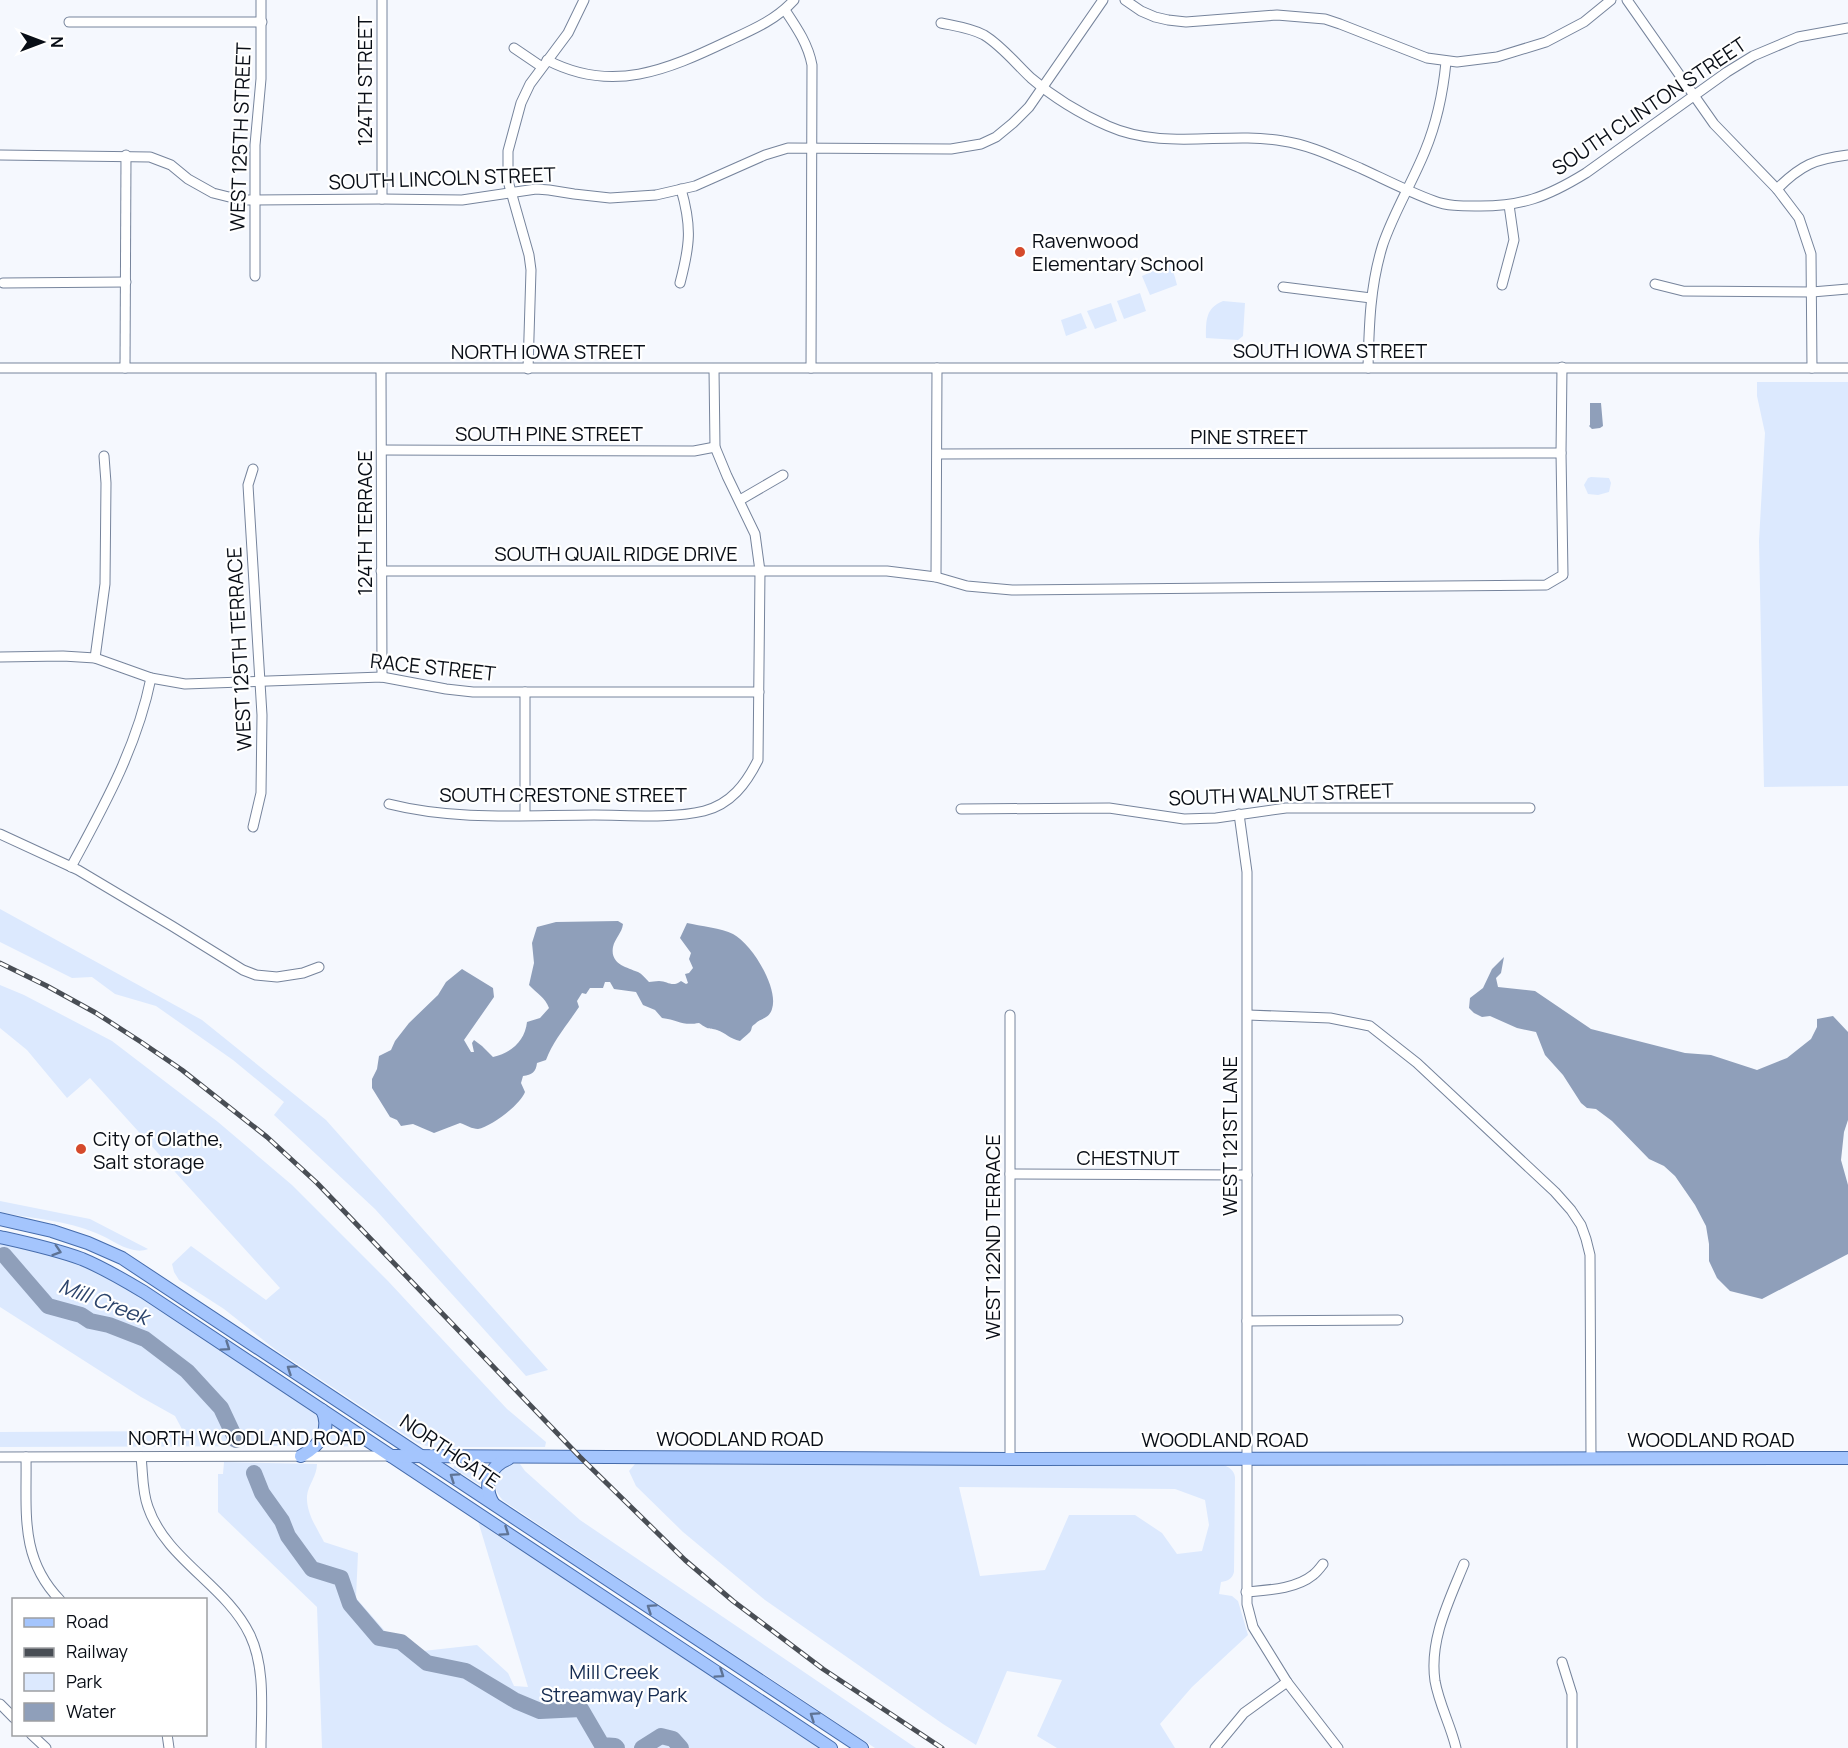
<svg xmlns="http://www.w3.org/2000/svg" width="1848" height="1748" font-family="Manrope,sans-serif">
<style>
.green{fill:#dce9fe;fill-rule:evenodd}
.water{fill:#8f9fba}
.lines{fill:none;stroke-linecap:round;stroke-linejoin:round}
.river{stroke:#8f9fba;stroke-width:16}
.minor-casing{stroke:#76849c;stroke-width:11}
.major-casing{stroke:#466cac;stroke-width:14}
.minor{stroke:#fff;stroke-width:9}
.major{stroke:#a4c5fd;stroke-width:12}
.rail-casing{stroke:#494e55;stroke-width:5}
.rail{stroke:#fff;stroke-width:3;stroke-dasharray:9;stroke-linecap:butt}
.oneway{stroke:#5e7395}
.poi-dot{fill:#d54a2c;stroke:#fff;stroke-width:2}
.labels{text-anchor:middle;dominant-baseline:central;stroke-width:4.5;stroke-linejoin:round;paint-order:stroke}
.street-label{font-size:20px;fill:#090e16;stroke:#fff}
.poi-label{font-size:20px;fill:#090e16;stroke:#fff;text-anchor:start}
.park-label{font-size:20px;fill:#162c51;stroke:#fff}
.water-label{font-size:21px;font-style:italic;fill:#2c446b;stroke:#fff}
</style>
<rect width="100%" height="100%" fill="#f5f8fe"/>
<g class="green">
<path d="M1171,263L1177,285L1150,295L1142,276Z"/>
<path d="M1140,293L1146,311L1124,319L1117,301Z"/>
<path d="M1223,301L1245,303L1243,336L1238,340L1206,338C1206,322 1205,308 1223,301Z"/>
<path d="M1111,303L1117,321L1095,329L1087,311Z"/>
<path d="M1081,313L1087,328L1066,336L1061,320Z"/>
<path d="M1757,382H1848V786L1764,787L1759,541L1765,433L1757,396Z"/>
<path d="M1591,477L1609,478L1611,483L1609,492L1598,495L1588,494L1584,485L1588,478Z"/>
<path d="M0,909L202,1020L326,1120L548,1370L526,1376L375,1209L274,1115L284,1102L233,1060L156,1006L115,994L92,977L72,978L0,942Z"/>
<path d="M0,985L24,995L112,1041L218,1122L292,1185L388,1281L507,1409L546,1442L545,1447H430L417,1443L276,1350L224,1309L179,1280L174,1272L172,1264L191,1246L266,1300L280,1288L90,1078L67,1098L27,1050L0,1028Z"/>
<path d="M0,1201L90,1219L148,1249C131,1256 112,1239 96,1233C66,1220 32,1219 0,1212Z"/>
<path d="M0,1241L79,1263L107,1276L138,1293L309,1407C324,1422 321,1429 310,1444L300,1446L0,1447V1432L183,1431L175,1416L141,1397L0,1307Z"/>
<path d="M333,1425L362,1443L359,1446L328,1447L327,1445Z"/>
<path d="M224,1462L317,1464C317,1476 308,1485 307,1496C306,1513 317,1528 324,1542L358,1553L356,1598L385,1631L414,1652L477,1645L508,1673L514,1686L528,1687L478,1521L831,1748H322L317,1607L218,1512V1474H223Z"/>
<path d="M456,1464H487L489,1466L480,1485L453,1468Z"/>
<path d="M511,1464H520L525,1471L580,1520L916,1748H875L505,1502C490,1489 493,1472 511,1464Z"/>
<path d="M635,1464L1223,1465C1229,1467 1234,1470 1235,1477L1234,1572C1232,1579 1228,1581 1221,1582L1219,1594L1232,1596L1238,1601L1248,1635L1192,1687L1160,1724L1175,1748H1057L1037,1736L1062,1680L1007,1671L976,1745L943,1724L765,1600L683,1532L636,1486L629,1471ZM959,1487L1175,1489L1205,1500L1209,1525L1202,1551L1177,1554L1162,1533L1135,1515H1069L1045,1570L980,1576Z"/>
</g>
<g class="water">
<path d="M1590,403H1601L1603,426L1600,428L1592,429L1589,426L1590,425Z"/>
<path d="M618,921L623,924C622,933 615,938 613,947C610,964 626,967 638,972C642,974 645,978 649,982C652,982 655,981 659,981C668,981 672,988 681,981L686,984L688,983L685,974L689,973L693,968L689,959L691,953L680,938L687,923C700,926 722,928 733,934C752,944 779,988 772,1009C769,1019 761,1018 755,1024C750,1027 753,1028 750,1032C747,1035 743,1038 740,1041C730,1039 726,1033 717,1030C708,1027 710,1031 699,1023C682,1026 678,1020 662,1018L655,1010L643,1005L636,992L614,989L610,982H605L603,988H590L586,994L582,993L577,1001L579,1007C567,1025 553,1041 546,1060L537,1063C536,1072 532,1075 523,1076L521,1083L525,1092C520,1105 491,1127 478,1129C472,1129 466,1125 460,1123L434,1133L413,1124L401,1126L397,1120L390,1117L372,1088V1079L377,1069L379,1056L391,1050L395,1041L409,1023L438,995L446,982L462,969L493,988L494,997L464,1040L471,1052H474L472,1043L474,1040L482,1046L493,1057C511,1053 525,1041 527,1022L540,1018L549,1008C545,997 537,994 529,985L534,963L532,943L537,927L556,922Z"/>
<path d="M1504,957L1501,973L1496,978L1498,987L1535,991L1591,1029L1685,1053L1711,1055L1757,1070L1787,1058L1811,1039L1817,1027V1019L1833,1016L1848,1032V1120L1844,1132L1841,1160L1848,1185V1254L1762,1299L1730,1291L1717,1278L1709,1261V1244L1706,1226L1695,1205L1675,1176L1664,1166L1649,1159L1612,1121L1596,1109L1587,1108L1581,1103L1563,1075L1545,1055L1536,1032L1517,1028L1490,1016L1482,1017L1474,1013L1469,1008L1470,998L1483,988L1492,969Z"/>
</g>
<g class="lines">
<g class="river">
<path d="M4,1255L48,1306L81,1315L90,1321L109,1325L145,1339L187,1371L221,1408L236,1440"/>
<path d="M254,1473L262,1493L282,1521L288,1536L312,1569L341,1578L350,1604L379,1638L401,1642L427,1663L466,1671L516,1701L540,1711L581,1709L602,1745L615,1746L617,1748"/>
<path d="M642,1748L661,1736L673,1739L681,1748"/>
</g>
<defs>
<g id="minor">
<path d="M382,0V199"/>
<path d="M1125,0L1141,11L1155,17L1168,20L1186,22L1277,15L1325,19L1340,24L1427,58L1457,62L1497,57L1546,42L1584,22L1611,0"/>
<path d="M1627,0L1714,124L1777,189L1799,218L1811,254L1812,368"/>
<path d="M785,10C797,28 808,44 812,65L811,368"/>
<path d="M69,22H262"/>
<path d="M941,23C955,26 971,28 984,35C1002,46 1016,64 1031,78C1053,97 1081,114 1108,126C1164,151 1225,131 1283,141C1310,145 1334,157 1360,168C1384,179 1409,192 1434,201C1447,206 1462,206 1475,206C1521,207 1547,197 1586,173L1727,72L1753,56L1798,37L1848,28"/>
<path d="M514,48L542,67"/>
<path d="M547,60C612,94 667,70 728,41C752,30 776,20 794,0"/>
<path d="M0,155L150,157L171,165L188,179L213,193L241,200L382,199L462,200L536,189L549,190L574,194L610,198L656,195L695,186L765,155L788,148L951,149L981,144L996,137L1013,123L1029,107L1103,0"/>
<path d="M1777,189C1801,165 1815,159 1848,155"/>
<path d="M255,276V145L261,79V0"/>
<path d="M3,283L126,282"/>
<path d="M680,283C690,245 692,227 681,189"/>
<path d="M1655,284L1683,291L1812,292L1848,289"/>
<path d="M1502,285L1514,240L1509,205"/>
<path d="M1283,287L1371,298"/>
<path d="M0,368H1848"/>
<path d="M125,368L126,155"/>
<path d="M1368,368C1369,326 1370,285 1383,244C1394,212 1412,183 1425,151C1437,122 1443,93 1446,62"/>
<path d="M381,369L382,677"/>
<path d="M528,369L531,270L529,255L508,181V151L521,103L530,84L568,33L584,0"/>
<path d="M382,450L694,451L715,447"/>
<path d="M938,454L1561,453"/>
<path d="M253,469L248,485L262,715L261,793L253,827"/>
<path d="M740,500L783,475"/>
<path d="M381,571H887L936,577L967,586L1012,590L1546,585L1563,575L1561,453L1562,367"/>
<path d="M936,577L937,368"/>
<path d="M0,657L63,656L95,658L151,678L185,684L382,677L446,689L473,692H759"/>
<path d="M95,658L105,584L106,483L104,456"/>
<path d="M525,692V815"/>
<path d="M389,804C456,821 526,815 594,815C628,815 671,819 704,811C731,804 746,784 758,760L760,571L755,534L727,476L715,447L714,369"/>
<path d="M961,809L1109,808L1184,819L1216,818L1286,808H1530"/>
<path d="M1239,814L1247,872V1604L1253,1627L1287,1682L1338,1748"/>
<path d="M0,834L78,870L172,926L243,970L256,975L277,977L303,973L319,967"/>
<path d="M71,867C104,806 137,747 151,678"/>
<path d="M1010,1015V1459"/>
<path d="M1248,1015L1330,1018L1370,1026L1417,1063L1555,1192L1571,1210L1581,1225L1586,1239L1590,1255L1591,1458"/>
<path d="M1010,1174L1247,1175"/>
<path d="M1247,1321L1398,1320"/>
<path d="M0,1457L391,1456"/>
<path d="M26,1457C27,1511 19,1558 60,1600"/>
<path d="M141,1457C143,1473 142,1491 148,1507C166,1560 226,1585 250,1635C266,1669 261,1711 261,1748"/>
<path d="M1246,1592C1268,1590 1296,1589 1313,1575C1317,1572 1320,1568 1323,1564"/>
<path d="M1562,1662L1572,1694V1748"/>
<path d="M0,1704L14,1718"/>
<path d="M31,1734L46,1748"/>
<path d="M167,1734L169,1748"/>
<path d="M1215,1748L1244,1713L1287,1682"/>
<path d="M1456,1748C1451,1726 1439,1704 1435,1681C1429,1640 1449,1601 1464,1564"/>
</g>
<g id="major">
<path d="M0,1219L52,1231L88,1243L122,1258L862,1748"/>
<path d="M0,1237C27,1243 55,1249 82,1259C104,1268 124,1280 144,1292L831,1748"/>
<path d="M301,1456C319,1446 332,1431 322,1410"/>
<path d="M391,1456L1010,1459L1848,1458"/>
<path d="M493,1503C483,1486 489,1466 508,1459"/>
</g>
</defs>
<use href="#minor" class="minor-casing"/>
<use href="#major" class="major-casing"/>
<use href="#minor" class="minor"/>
<use href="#major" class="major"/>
<defs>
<path id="rail" d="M0,963L47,986L96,1013L141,1042L182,1070L267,1137L317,1183L580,1457L685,1560L733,1601L823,1669L942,1748"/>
</defs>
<use href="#rail" class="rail-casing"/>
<use href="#rail" class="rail"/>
</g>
<defs><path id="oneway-chevron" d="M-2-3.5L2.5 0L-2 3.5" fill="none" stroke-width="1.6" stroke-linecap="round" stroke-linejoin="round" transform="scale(1.5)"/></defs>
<g class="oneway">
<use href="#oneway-chevron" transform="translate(57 1251) rotate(18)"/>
<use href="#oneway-chevron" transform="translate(226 1347) rotate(34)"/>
<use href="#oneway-chevron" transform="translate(291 1369) rotate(-146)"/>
<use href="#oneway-chevron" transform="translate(454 1477) rotate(-146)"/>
<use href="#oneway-chevron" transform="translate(505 1532) rotate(34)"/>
<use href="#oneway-chevron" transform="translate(651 1608) rotate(-146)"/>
<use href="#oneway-chevron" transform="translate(720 1674) rotate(34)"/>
<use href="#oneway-chevron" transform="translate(814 1716) rotate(-146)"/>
</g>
<g class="poi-dot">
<circle cx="1020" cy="252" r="6"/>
<circle cx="81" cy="1149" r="6"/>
</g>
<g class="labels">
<g class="street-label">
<text transform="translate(364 81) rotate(-90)">124TH STREET</text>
<text transform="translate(1649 106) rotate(-34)">SOUTH CLINTON STREET</text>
<text transform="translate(240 137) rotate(-88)">WEST 125TH STREET</text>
<text transform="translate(442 178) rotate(-2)">SOUTH LINCOLN STREET</text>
<text x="1330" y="350">SOUTH IOWA STREET</text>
<text x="548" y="351">NORTH IOWA STREET</text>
<text x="549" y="433">SOUTH PINE STREET</text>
<text x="1249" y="436">PINE STREET</text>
<text transform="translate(364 523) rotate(-90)">124TH TERRACE</text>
<text x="616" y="553">SOUTH QUAIL RIDGE DRIVE</text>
<text transform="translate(239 649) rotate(-93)">WEST 125TH TERRACE</text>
<text transform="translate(433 667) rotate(6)">RACE STREET</text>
<text x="563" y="794">SOUTH CRESTONE STREET</text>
<text transform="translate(1281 794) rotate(-2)">SOUTH WALNUT STREET</text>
<text transform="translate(1229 1136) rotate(-90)">WEST 121ST LANE</text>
<text x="1128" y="1157">CHESTNUT</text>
<text transform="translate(992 1237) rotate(-90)">WEST 122ND TERRACE</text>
<text x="247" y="1437">NORTH WOODLAND ROAD</text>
<text x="740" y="1438">WOODLAND ROAD</text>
<text x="1225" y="1439">WOODLAND ROAD</text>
<text x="1711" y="1439">WOODLAND ROAD</text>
<text transform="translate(450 1451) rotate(34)">NORTHGATE</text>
</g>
<g class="poi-label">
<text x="1032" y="240">Ravenwood<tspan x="1032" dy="23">Elementary School</tspan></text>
<text x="93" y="1138">City of Olathe,<tspan x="93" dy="23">Salt storage</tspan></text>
</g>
<g class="park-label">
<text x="614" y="1671">Mill Creek<tspan x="614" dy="23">Streamway Park</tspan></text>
</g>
<g class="water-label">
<text transform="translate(104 1301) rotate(21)">Mill Creek</text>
</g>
</g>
<rect x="12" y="1598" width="195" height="138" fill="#ffffff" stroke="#9d9fa2" stroke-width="1.5"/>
<rect x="24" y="1618" width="30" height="9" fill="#a4c5fd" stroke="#9d9fa2" stroke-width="1.5"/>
<text x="66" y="1628" font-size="18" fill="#090e16">Road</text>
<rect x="24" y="1648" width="30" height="9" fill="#494e55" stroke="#9d9fa2" stroke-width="1.5"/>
<text x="66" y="1658" font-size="18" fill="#090e16">Railway</text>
<rect x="24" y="1673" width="30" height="18" fill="#dce9fe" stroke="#9d9fa2" stroke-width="1.5"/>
<text x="66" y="1688" font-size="18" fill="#090e16">Park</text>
<rect x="24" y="1703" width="30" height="18" fill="#8f9fba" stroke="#9d9fa2" stroke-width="1.5"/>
<text x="66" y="1718" font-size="18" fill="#090e16">Water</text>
<g transform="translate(42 42) rotate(90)" stroke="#ffffff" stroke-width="4.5" paint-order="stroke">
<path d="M0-4.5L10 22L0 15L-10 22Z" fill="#090e16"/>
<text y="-9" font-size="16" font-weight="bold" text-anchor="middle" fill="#090e16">N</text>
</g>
</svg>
